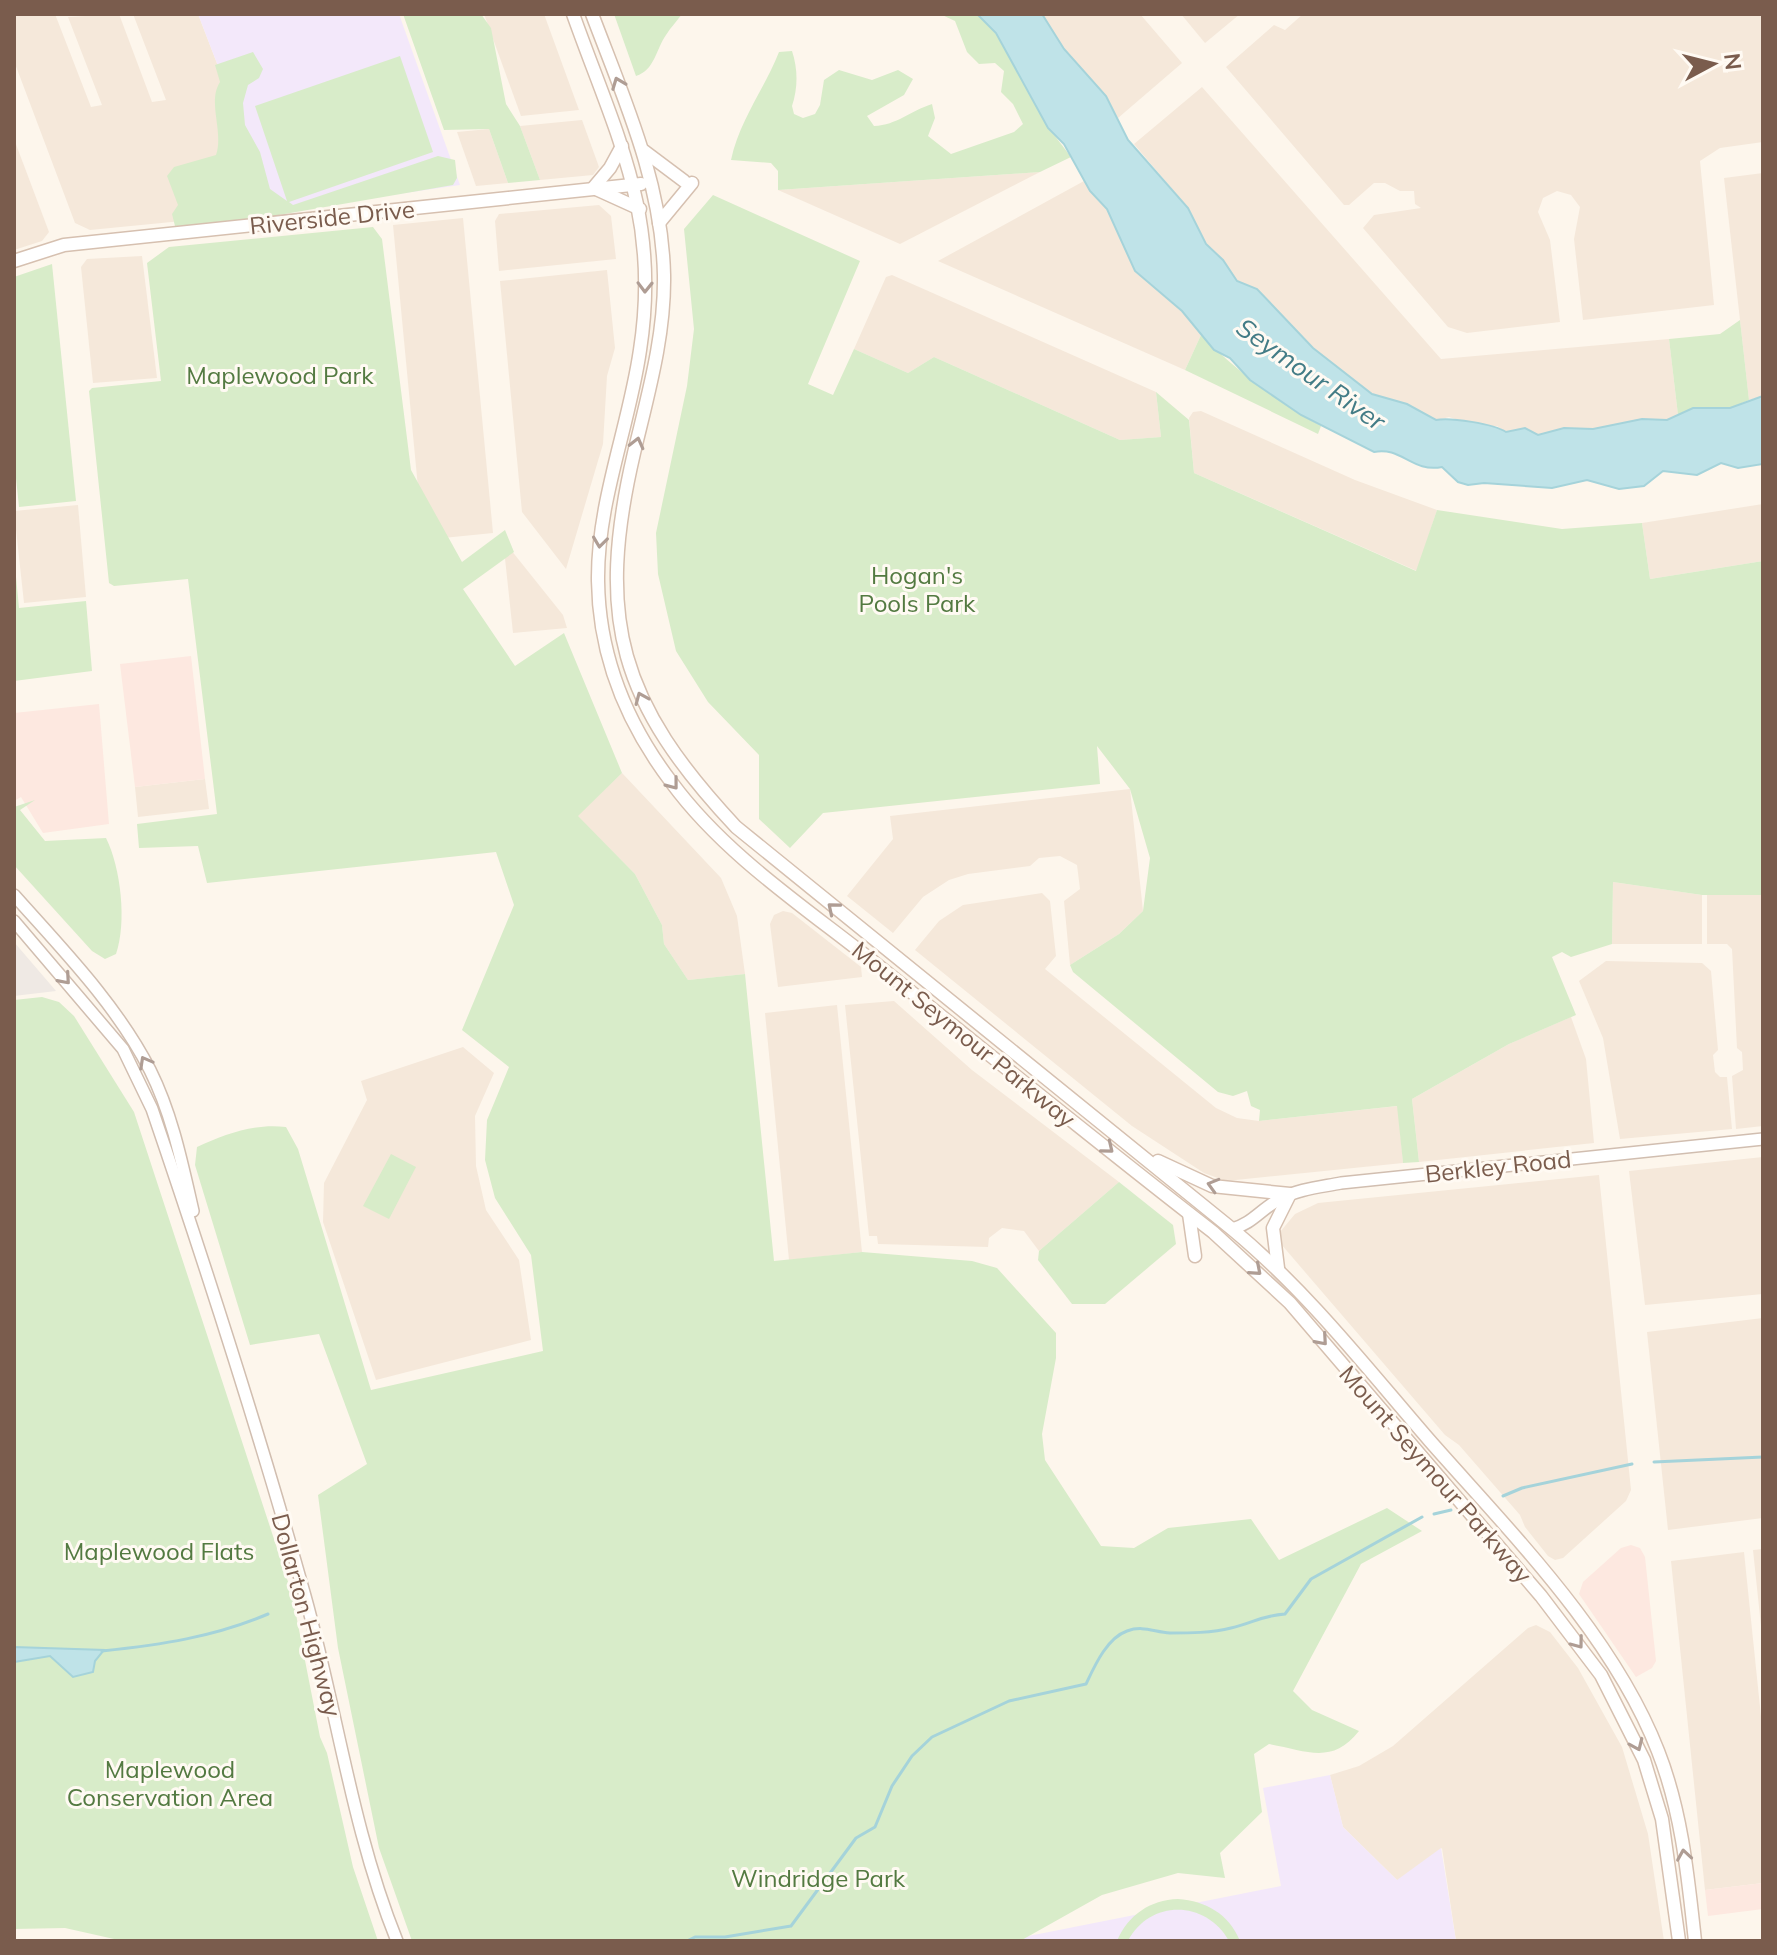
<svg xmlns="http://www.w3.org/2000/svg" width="1777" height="1955" font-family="Mulish,sans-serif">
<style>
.residential{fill:#f5e8da}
.commercial{fill:#fde8e0}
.industrial{fill:#efe9e4}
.education{fill:#f3e8fa}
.green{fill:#d8ecc9}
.water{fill:#bfe3e8;stroke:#a5d3da;stroke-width:2}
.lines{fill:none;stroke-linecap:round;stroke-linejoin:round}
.stream{stroke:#a5d3da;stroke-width:3}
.tertiary-casing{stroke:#d1beb0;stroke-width:14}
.secondary-casing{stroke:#d6c0b0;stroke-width:15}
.tertiary{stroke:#fff;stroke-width:11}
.secondary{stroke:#fff;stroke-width:12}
.oneway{stroke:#af9d94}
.labels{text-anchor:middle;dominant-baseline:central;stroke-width:6;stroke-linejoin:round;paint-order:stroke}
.street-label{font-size:24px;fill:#7a5c4d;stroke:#fffaf3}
.park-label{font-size:24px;fill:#537a41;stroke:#fffaf3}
.water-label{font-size:26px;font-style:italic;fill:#437c86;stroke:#fffaf3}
</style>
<rect width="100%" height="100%" fill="#fdf6ec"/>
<g class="residential">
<path d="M14,14H55L91,107L102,105L68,17L119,14L152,102L166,100L133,14H198L274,212L90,230L75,223L14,61Z"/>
<path d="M484,14H544L579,110L521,116Z"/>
<path d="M1042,14H1140L1182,63L1118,118L1106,96L1064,49Z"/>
<path d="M1181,14H1240L1205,43Z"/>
<path d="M1303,14H1763V142L1720,148L1700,161L1714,305L1583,320L1574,239L1580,207L1571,195L1557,191L1543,198L1538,212L1550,240L1560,322L1467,333L1448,327L1363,228L1374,215L1421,208L1415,204L1414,191H1400L1385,183H1374L1349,205H1344L1226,67L1274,25L1285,30Z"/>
<path d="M1202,87L1441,359L1669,339L1678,415L1667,420L1642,419L1593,429L1564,428L1538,435L1525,428L1506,432L1497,426H1477L1449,417L1437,420L1407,404L1372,394L1313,348L1257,289L1237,281L1228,271L1223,260L1206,244L1188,208L1134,144Z"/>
<path d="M582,120L599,167L593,175L540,180L520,126Z"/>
<path d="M489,129L508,183L476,186L457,132Z"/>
<path d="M14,139L49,232L42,241L14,250Z"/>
<path d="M1040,172L900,244L778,190Z"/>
<path d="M1763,173V396L1749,400L1724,178Z"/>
<path d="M1084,181L1107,209L1135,270L1182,311L1201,335L1185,370L938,261Z"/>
<path d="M599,205L611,216L616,259L499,271L495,221L499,214Z"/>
<path d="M463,218L493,533L423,540L393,225Z"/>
<path d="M142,256L157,378L93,383L81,267L87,259Z"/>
<path d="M607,270L615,348L607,376L603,444L566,569L522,512L500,281Z"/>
<path d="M892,275L1156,392L1161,437L1120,440L934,357L908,373L854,349L886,277Z"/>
<path d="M1201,411L1355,480L1437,510L1417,571L1194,473L1189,418L1193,412Z"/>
<path d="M1763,504V561L1650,579L1642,523Z"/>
<path d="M78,505L86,597L24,603L14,511Z"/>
<path d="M503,540L563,615L567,628L513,633Z"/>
<path d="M622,773L721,878L737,916L745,974L688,980L664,944L662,925L635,874L577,816Z"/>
<path d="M205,779L209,809L138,817L135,787Z"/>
<path d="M1130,789L1143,911L1119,934L1070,965L1064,901L1080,889L1077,865L1060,856L1039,858L1030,866L968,874L949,880L923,897L893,933L847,896L893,839L890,816Z"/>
<path d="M1613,882L1702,895V944H1612Z"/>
<path d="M1042,893L1050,901L1056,956L1045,969L1216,1108L1237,1118L1259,1121L1398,1106L1403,1163L1226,1181L1204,1173L1132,1126L915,950L939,921L963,905Z"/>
<path d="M1707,895H1763V1126L1736,1129L1732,1076L1743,1070L1742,1052L1737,1048L1732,949L1727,944H1707Z"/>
<path d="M783,911L792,913L861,967L862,977L778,987L770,924L774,915Z"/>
<path d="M1606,961L1702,963L1711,971L1718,1050L1713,1055L1715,1072L1720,1077H1727L1732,1129L1620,1139L1603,1038L1579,981Z"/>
<path d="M894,1001L972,1070L1119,1182L1039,1251L1024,1231L1002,1228L989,1238L988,1247L878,1244L877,1236H869L845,1005Z"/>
<path d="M837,1005L862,1252L789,1260L765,1013Z"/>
<path d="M1571,1017L1586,1059L1594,1143L1419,1162L1412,1099L1509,1044Z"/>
<path d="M463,1047L494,1073L475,1116L476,1166L486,1210L519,1260L531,1340L376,1380L323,1222L324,1183L367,1100L361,1081Z"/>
<path d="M1763,1157V1294L1645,1305L1629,1171Z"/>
<path d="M1599,1175L1631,1490L1626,1501L1563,1558L1555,1560L1548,1556L1525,1527L1520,1515L1459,1445L1445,1435L1311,1279L1281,1244L1280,1232L1295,1214L1318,1203Z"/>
<path d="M1763,1318V1518L1668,1530L1647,1332Z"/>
<path d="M1763,1549V1645L1753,1550Z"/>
<path d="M1744,1552L1763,1736V1883L1705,1890L1671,1561Z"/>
<path d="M1536,1625L1550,1632L1578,1668L1622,1747L1648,1834L1664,1941H1456L1442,1848L1398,1881L1343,1827L1330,1775L1359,1766L1393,1746L1528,1628Z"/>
</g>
<g class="commercial">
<path d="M191,656L205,779L135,787L120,664Z"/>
<path d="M99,704L109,824L43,833L21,797L14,801V713Z"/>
<path d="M1631,1545L1640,1548L1645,1557L1656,1661L1652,1668L1636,1677L1579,1594L1583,1582L1621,1548Z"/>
<path d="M1763,1883V1909L1708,1916L1705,1890Z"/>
</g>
<path class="industrial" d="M14,942L56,991L14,996Z"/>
<g class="education">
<path d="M198,14H399L460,185L274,212Z"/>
<path d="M1330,1775L1343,1827L1397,1880L1441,1848L1456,1941H1004L1281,1886L1263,1788Z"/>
</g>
<g class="green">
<path d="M403,14H481L491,28L506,104L520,126L540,180L508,183L489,129L444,130Z"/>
<path d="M614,14H682C677,21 671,27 666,35C656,49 655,70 636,76Z"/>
<path d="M940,14H977L988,24L1001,40L1048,127L1071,157L1040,172L778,190V171L771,163L731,160C740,119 764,90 779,52L792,51C798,69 798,88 792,106L794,114L803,118L815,114L820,105L824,80L839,70L872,80L898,70L913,79L904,95L867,116L874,126C897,125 910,111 932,104L935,118L928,136L951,154L1014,132L1023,124L1013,104L1001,92L1004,71L995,63L979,64L967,52L955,21Z"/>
<path d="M253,52L263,69L259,78L248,85L243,103L245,125L260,152L270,189L287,201L255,106L400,56L433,152L289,202L293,205L438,156L455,160L457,178L453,185L227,224L175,226L172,214L178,205L167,176L174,167L216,155C224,132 207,102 220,82L215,65Z"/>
<path d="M713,195L860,261L808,384L833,395L854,349L908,373L934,357L1120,440L1161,437L1156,392L1189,420L1194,473L1416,571L1437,510L1562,529L1642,523L1650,579L1763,561V895H1702L1613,882L1612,944L1571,957L1562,952L1552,957L1576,1015L1509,1044L1412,1099L1419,1162L1403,1163L1397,1106L1259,1121L1260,1110L1251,1106L1247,1091L1233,1096L1218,1092L1073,972L1070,965L1119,934L1143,911L1150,858L1130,789L1097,746L1100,784L823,813L790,848L759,819V755L708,702L676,651L658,574L656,533L687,386L694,329L684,229Z"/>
<path d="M373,227L382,239L411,470L462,562L505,530L514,552L463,589L515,666L564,633L622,773L578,816L635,874L662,925L664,944L688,980L745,974L774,1261L862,1252L972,1261L997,1268L1056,1333V1358L1042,1434L1045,1460L1101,1546L1134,1548L1168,1528L1251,1519L1279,1560L1387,1508L1422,1531L1361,1564L1293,1691L1312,1710L1359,1731C1332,1765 1308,1751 1269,1744L1254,1754L1262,1812L1220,1853L1225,1878L1178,1873L1102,1895L1020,1941H412L379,1848L338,1648L318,1495L367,1464L319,1334L250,1345L195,1165L197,1147C225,1134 255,1123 286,1127L298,1149L371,1390L543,1351L531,1255L495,1198L485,1160L487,1120L509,1067L462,1030L514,905L496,852L207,883L198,846L139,848L137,824L217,814L188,579L114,586L109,583L89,391L92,388L161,381L147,263L169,247Z"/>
<path d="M52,264L76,501L19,507L14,459V277Z"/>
<path d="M1740,320L1749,400L1730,408H1693L1678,415L1669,339L1720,334Z"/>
<path d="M1201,335C1236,370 1276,402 1321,426L1318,434L1185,370Z"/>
<path d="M14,556L19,608L86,601L92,671L14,681Z"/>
<path d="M35,800L20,810L45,841L106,838C121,868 127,923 116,954L105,959L92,951L14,865V807Z"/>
<path d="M42,997L59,1002L74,1016L134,1112L292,1594L320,1737L327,1753L353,1867L378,1941H123L65,1928L14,1929V1000Z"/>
<path d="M391,1154L416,1167L389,1219L363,1206Z"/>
<path d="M1119,1182L1173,1225L1176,1244L1105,1304H1072L1038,1260L1039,1251Z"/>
<path d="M1178,1899C1206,1901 1229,1914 1240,1941H1229C1206,1900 1150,1899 1128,1941H1117C1128,1915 1150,1900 1178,1899Z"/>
</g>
<g class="water">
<path d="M977,14H1042L1064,49L1106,96L1128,140L1188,208L1206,244L1223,260L1237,281L1257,289L1313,348L1372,394L1407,404L1436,420C1450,417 1494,424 1506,432L1525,428L1538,435L1564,428L1593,429L1642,419L1667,420L1693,408H1730L1763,396V464L1738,468L1721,463L1697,475L1663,471L1644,486L1619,489L1587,480L1552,488L1484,483L1468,485L1458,482L1442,467C1412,473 1401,446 1374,452L1301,415L1250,380L1230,358L1214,350L1182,311L1135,271L1107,209L1090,191L1064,144L1048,128L996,33Z"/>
<path d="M14,1647L104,1650L95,1661L93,1672L73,1677L50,1656L14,1662Z"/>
</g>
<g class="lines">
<g class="stream">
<path d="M1654,1462L1763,1457"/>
<path d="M1503,1496L1522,1488L1632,1464"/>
<path d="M1434,1514L1451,1510"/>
<path d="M102,1651C160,1645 214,1637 268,1614"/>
<path d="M687,1941L695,1937H725L791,1926L856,1838L875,1827L892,1786L912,1756L932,1737L1009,1701L1086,1684C1095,1665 1107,1638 1127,1631C1143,1625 1154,1632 1170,1633C1189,1633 1212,1633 1231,1628C1253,1623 1260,1616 1285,1614L1311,1579L1422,1517"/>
</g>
<defs>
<g id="tertiary">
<path d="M14,895C63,950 116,1004 150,1070C172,1114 182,1163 193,1211"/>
<path d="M14,921L123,1049L152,1109C207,1270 259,1432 305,1596C337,1710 352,1830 397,1941"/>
<path d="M1232,1229C1252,1224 1262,1208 1280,1199C1298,1189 1321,1187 1341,1183L1763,1139"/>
</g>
<g id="secondary">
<path d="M573,14C616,135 661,216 640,350C629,427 597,502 598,581C599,656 627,724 672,783C725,855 806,908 875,963C988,1053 1099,1144 1213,1232L1290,1303L1541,1596L1601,1675L1644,1760L1662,1819L1679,1941"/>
<path d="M592,14C624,99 662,182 664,275C665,336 648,394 634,453C595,620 620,703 736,827L1232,1229C1307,1291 1366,1367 1430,1441C1511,1533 1613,1635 1658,1751C1682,1812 1688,1877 1695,1941"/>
<path d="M644,151L684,181"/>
<path d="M594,187L610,168L622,146"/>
<path d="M596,189L640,209"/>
<path d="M659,223L692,183"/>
<path d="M14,261L64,245L641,184"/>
<path d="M1158,1161L1212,1186L1290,1194L1273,1228L1278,1268"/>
<path d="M1189,1214L1195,1256"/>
</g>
</defs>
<use href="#tertiary" class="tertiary-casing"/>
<use href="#secondary" class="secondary-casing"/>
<use href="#tertiary" class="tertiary"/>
<use href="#secondary" class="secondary"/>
</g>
<defs><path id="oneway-chevron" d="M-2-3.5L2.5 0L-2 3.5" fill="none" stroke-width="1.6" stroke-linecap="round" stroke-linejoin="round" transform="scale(2)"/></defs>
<g class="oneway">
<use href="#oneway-chevron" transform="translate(618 83) rotate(-111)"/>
<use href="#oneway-chevron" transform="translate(645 287) rotate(91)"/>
<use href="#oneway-chevron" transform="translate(637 443) rotate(-76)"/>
<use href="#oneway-chevron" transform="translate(600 542) rotate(97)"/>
<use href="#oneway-chevron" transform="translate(641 698) rotate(-113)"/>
<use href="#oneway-chevron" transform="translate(673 784) rotate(52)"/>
<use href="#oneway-chevron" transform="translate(833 908) rotate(-140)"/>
<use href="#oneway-chevron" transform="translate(65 979) rotate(49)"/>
<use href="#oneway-chevron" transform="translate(145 1062) rotate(-119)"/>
<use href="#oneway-chevron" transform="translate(1108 1148) rotate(39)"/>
<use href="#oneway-chevron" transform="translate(1213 1185) rotate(-164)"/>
<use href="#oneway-chevron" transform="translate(1256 1270) rotate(41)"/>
<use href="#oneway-chevron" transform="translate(1322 1340) rotate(49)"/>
<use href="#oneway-chevron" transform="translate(1578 1643) rotate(53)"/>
<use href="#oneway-chevron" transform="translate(1637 1745) rotate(66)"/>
<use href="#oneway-chevron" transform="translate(1684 1855) rotate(-99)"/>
</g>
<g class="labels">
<g class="street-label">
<text transform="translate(332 217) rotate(-6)">Riverside Drive</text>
<text transform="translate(964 1034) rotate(39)">Mount Seymour Parkway</text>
<text transform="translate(1498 1166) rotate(-6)">Berkley Road</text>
<text transform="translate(1436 1474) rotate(49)">Mount Seymour Parkway</text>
<text transform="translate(307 1615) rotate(75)">Dollarton Highway</text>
</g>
<g class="park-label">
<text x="280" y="375">Maplewood Park</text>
<text x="917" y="575">Hogan's<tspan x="917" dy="28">Pools Park</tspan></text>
<text x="159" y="1551">Maplewood Flats</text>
<text x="170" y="1769">Maplewood<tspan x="170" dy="28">Conservation Area</tspan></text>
<text x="818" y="1878">Windridge Park</text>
</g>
<g class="water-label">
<text transform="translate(1311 374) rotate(35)">Seymour River</text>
</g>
</g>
<rect width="1777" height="1955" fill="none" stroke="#7a5c4d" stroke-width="32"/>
<g transform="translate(1713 64) rotate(83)" stroke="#fffaf3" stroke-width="6" paint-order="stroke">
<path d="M0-6L14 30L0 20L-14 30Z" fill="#7a5c4d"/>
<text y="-12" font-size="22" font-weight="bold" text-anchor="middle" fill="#7a5c4d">N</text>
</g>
</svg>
